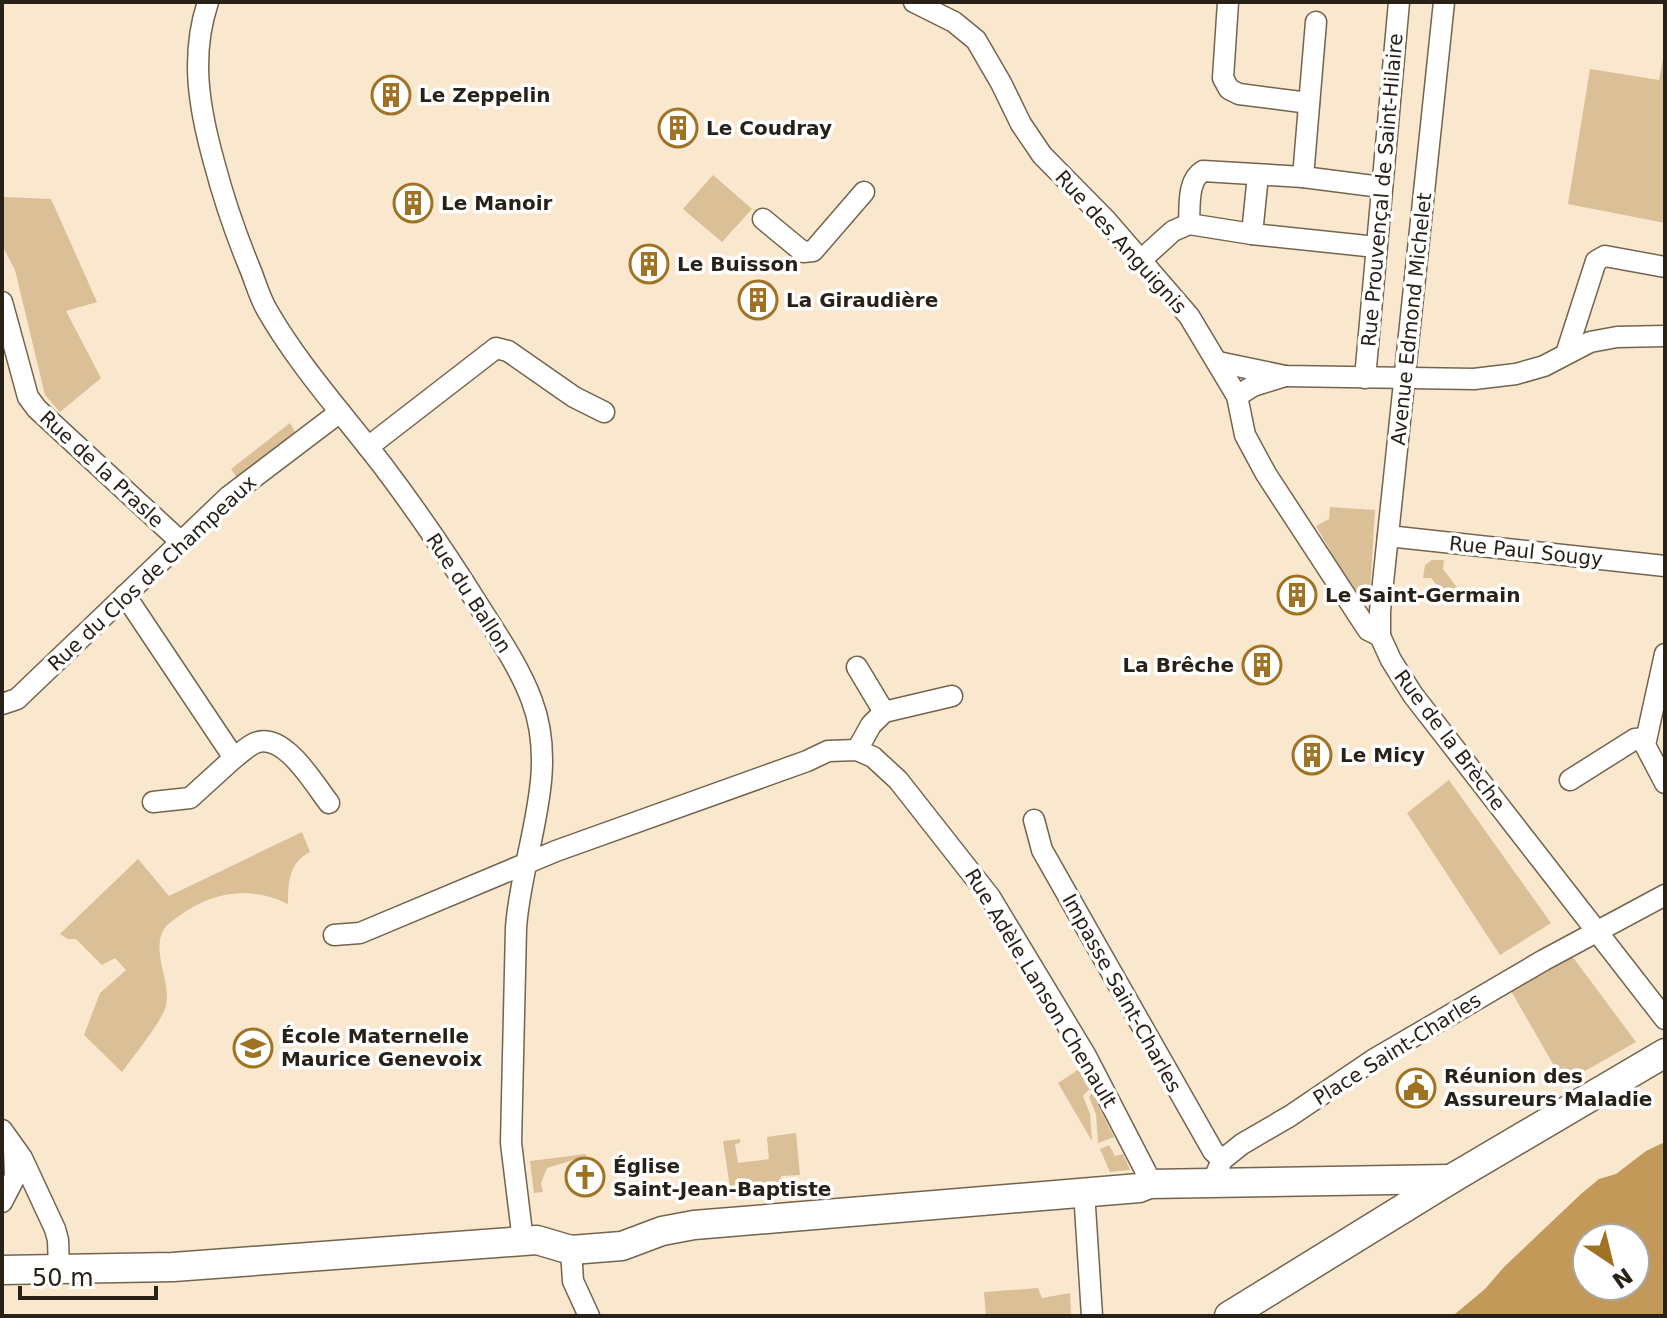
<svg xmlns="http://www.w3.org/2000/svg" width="1667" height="1318" font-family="'DejaVu Sans',sans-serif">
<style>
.green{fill:#dabf97}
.water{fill:#c29959;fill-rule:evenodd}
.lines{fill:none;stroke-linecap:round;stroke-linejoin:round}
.street-casing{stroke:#73644e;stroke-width:23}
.secondary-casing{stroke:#73644e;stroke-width:31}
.street{stroke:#fff;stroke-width:20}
.secondary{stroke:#fff;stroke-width:28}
.labels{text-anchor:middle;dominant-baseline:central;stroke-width:7;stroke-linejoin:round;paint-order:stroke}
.poi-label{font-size:20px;font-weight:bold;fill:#272118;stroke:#fff;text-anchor:start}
.street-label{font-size:20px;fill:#272118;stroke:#fff}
</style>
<rect width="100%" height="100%" fill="#f9e7ce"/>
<g class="green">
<path d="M1663,59L1665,223L1568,204L1590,69L1659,80Z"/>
<path d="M713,175L752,209L722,242L683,209Z"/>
<path d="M4,197L51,199L97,302L66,311L101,378L60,412L45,395L15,270L2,245Z"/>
<path d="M290,423L296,434L238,479L231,469Z"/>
<path d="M1330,507L1375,510L1370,592L1367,600L1357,597L1316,526L1329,519Z"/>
<path d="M1432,560H1444L1443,569L1462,594H1455L1453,606L1431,578H1423L1425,565Z"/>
<path d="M1449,780L1551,923L1500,955L1407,813Z"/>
<path d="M302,832L310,852C289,862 288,883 288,904C250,885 212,892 179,916C172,921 165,925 162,933C153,956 171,982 166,1006C162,1021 133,1057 122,1072L84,1035L100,993L126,970L115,958L102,965L76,939H68L60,934L138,859L169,896Z"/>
<path d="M1572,956L1636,1042L1564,1083L1511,991Z"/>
<path d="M1081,1068L1091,1087L1083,1096L1090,1114L1092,1141L1058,1083Z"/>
<path d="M1092,1093L1114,1137L1098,1143L1096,1114L1089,1097Z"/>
<path d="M796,1133L800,1175L781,1176L782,1188L731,1194L723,1141L740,1139V1143L735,1144L738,1163L769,1159L767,1137Z"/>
<path d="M1109,1145L1115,1156L1123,1154L1130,1170L1110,1172L1100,1149Z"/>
<path d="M586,1154V1156L547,1168L541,1183L543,1192L534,1193L530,1161Z"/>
<path d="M1038,1288L1042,1298L1070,1293L1071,1316H986L984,1292Z"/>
</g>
<path class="water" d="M1665,1142V1316H1449L1455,1314L1485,1289L1504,1267L1581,1194L1599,1179L1616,1174L1646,1151ZM1587,1238H1635V1286H1587Z"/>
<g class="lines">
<defs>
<g id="street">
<path d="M208,2C190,56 199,108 214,162C224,200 236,235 251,271C256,284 260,298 267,310C299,366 344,415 383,466C417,511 449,558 479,606C498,636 520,668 532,701C560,775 521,853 516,928L511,1143L523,1241"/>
<path d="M914,2L954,22L976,40L1001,83L1021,124L1042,155L1106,220L1189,316L1237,396L1245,435L1266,474L1368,630L1380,636L1391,660L1413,695L1665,1019"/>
<path d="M1228,2L1223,78L1229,89L1239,94L1309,103"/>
<path d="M1303,177L1316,22"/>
<path d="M763,219L803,252L813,251L864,192"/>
<path d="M1189,224C1190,207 1187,180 1203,171L1303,177L1381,187"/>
<path d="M1252,234L1258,175"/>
<path d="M1141,260L1173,231L1189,224L1252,234L1376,247"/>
<path d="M2,302L28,397L37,409L181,542"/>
<path d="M1566,354L1596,261L1605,256L1665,267"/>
<path d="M1218,362L1285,376L1474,379L1516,374L1544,366L1590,342L1617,337L1665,336"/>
<path d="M1365,378L1399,2"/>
<path d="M1237,396L1253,386L1285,376"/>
<path d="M368,447L496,348L508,351L574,397L604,412"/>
<path d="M1388,536L1665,566"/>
<path d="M125,595L234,758L190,798L153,802"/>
<path d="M1380,636V611L1444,2"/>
<path d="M1665,654L1645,745L1665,783"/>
<path d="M857,667L884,712"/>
<path d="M2,704L17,699L228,497L340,412"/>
<path d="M857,750L871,725L884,712L952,696"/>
<path d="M234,758C241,753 248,746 255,743C284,731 314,784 329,803"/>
<path d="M1570,780L1635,739L1646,738"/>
<path d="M1034,820L1042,850L1213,1151L1222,1160"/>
<path d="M334,935L360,933L556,851L807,761L828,751L857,750L873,757L898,780L990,897L1086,1056L1146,1172L1149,1184"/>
<path d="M2,1130L22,1158L55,1229L58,1240L59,1269"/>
<path d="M1212,1183L1222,1160L1242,1144L1290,1116L1373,1060L1544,960L1665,895"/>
<path d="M1084,1191L1092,1316"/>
<path d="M2,1202L15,1177L14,1149"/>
<path d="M571,1250L573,1281L589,1316"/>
</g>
<g id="secondary">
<path d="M2,1270L173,1267L537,1240L571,1250L622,1246L662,1231L694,1225L1139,1188L1149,1184L1451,1179"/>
<path d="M1229,1316L1451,1179L1665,1053"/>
</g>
</defs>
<use href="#street" class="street-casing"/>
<use href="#secondary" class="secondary-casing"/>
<use href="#street" class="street"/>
<use href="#secondary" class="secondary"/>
</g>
<defs>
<symbol id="building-ring" viewBox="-11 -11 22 22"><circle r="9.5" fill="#fff" stroke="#a07324" stroke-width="1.5"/><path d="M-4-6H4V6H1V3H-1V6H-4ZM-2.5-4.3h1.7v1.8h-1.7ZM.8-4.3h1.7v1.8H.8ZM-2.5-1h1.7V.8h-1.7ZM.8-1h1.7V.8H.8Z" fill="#a07324"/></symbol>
<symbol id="school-ring" viewBox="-11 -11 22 22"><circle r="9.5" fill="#fff" stroke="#a07324" stroke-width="1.5"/><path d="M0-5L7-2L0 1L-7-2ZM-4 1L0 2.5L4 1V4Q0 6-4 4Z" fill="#a07324"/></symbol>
<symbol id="civic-ring" viewBox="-11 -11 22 22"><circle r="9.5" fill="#fff" stroke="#a07324" stroke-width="1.5"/><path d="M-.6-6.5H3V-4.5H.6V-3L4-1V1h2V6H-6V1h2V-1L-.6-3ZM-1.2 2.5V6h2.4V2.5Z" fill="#a07324"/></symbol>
<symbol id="church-ring" viewBox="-11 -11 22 22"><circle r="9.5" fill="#fff" stroke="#a07324" stroke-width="1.5"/><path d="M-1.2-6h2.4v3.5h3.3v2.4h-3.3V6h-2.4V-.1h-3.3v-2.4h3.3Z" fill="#a07324"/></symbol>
</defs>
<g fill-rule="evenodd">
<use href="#building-ring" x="369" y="73" width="44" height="44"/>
<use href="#building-ring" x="656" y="106" width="44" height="44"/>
<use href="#building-ring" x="391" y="181" width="44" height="44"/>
<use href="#building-ring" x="627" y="242" width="44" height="44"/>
<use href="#building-ring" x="736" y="278" width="44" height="44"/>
<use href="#building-ring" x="1275" y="573" width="44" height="44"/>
<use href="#building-ring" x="1240" y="643" width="44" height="44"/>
<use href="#building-ring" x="1290" y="733" width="44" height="44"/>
<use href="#school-ring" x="231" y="1026" width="44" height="44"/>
<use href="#civic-ring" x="1394" y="1066" width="44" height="44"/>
<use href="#church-ring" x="563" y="1155" width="44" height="44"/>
</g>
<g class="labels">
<g class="poi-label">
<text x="419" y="95">Le Zeppelin</text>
<text x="706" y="128">Le Coudray</text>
<text x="441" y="203">Le Manoir</text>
<text x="677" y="264">Le Buisson</text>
<text x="786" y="300">La Giraudière</text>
<text x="1325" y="595">Le Saint-Germain</text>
<text x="1234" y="665" text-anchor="end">La Brêche</text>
<text x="1340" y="755">Le Micy</text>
<text x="281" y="1036">École Maternelle<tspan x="281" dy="23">Maurice Genevoix</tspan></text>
<text x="1444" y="1076">Réunion des<tspan x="1444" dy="23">Assureurs Maladie</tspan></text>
<text x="613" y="1166">Église<tspan x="613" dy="23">Saint-Jean-Baptiste</tspan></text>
</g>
<g class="street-label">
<text transform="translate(1382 190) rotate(-85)">Rue Prouvençal de Saint-Hilaire</text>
<text transform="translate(1121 242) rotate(48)">Rue des Anguignis</text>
<text transform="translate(1411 319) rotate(-84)">Avenue Edmond Michelet</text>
<text transform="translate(102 469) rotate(43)">Rue de la Prasle</text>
<text transform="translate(1526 551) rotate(6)">Rue Paul Sougy</text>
<text transform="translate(152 573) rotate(-43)">Rue du Clos de Champeaux</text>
<text transform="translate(469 593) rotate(57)">Rue du Ballon</text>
<text transform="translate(1450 740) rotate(53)">Rue de la Brèche</text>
<text transform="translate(1041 988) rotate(59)">Rue Adèle Lanson Chenault</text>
<text transform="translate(1122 993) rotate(61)">Impasse Saint-Charles</text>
<text transform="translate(1397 1049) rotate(-32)">Place Saint-Charles</text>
</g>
</g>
<rect width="1667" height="1318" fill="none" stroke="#272118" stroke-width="8"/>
<g transform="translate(1611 1262) rotate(145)"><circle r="38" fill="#ffffff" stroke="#a9a6a3" stroke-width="2"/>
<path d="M0-6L14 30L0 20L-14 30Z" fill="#a07324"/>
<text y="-12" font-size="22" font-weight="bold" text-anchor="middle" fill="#272118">N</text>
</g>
<path d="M20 1286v12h136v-12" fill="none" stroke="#272118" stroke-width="4"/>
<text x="32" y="1286" font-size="24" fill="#272118" stroke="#ffffff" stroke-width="6" paint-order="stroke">50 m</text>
</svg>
